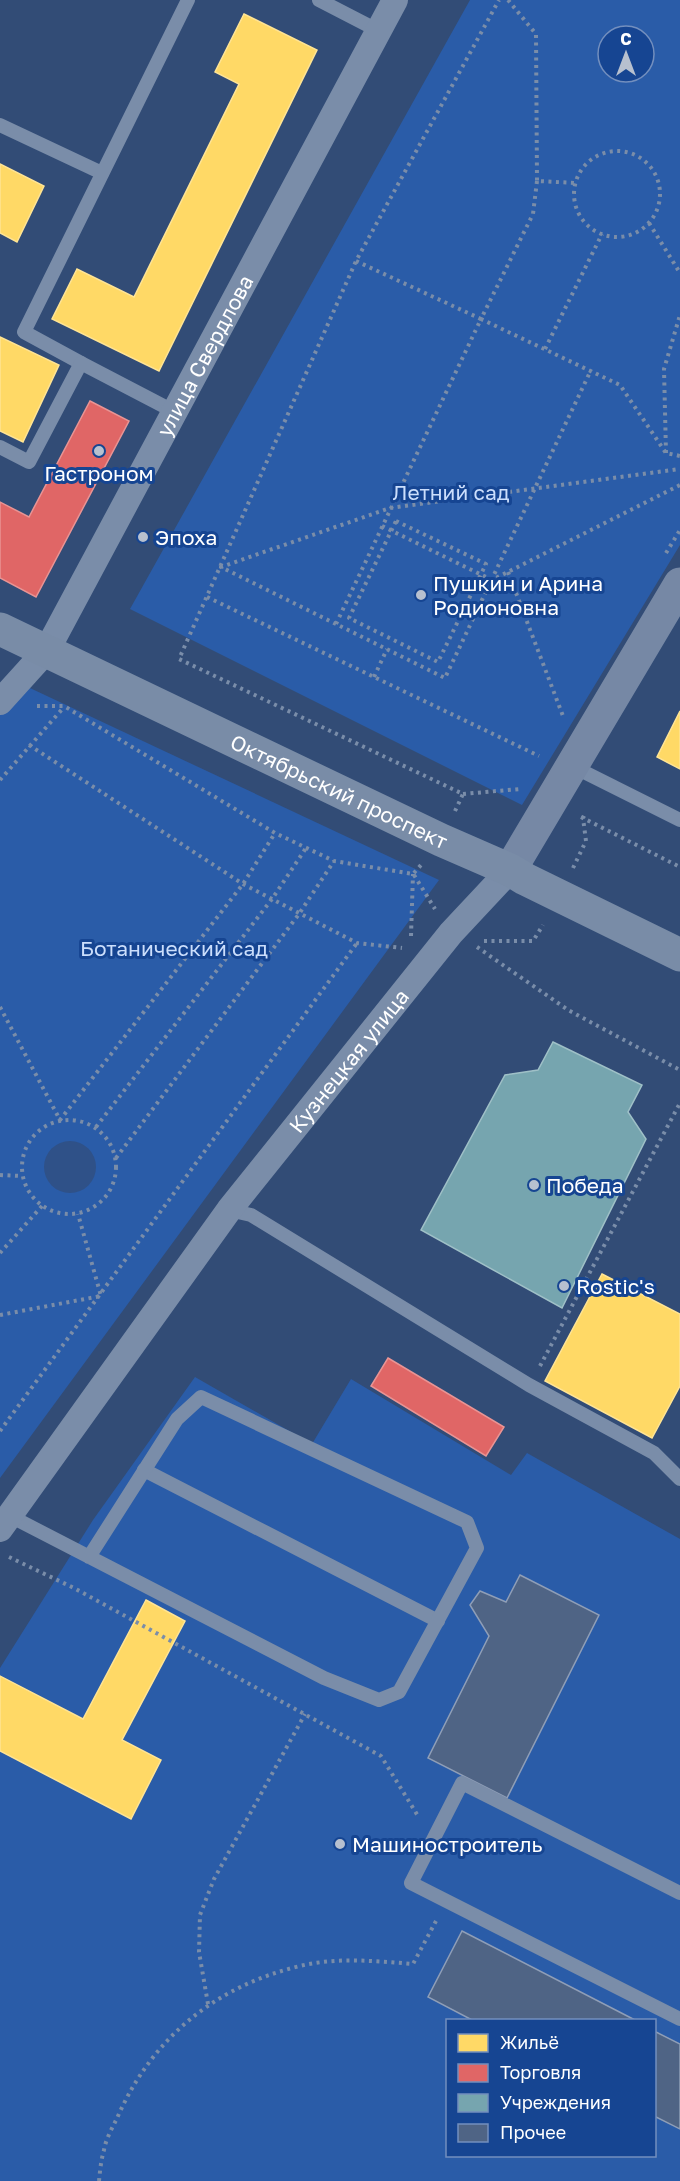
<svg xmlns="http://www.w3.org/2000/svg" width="680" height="2181" font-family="'Golos Text',sans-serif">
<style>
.green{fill:#2a5ca8;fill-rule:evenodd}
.water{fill:#2f5188}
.homes{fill:#ffd966;stroke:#ffe494;stroke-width:1.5}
.shops{fill:#e06666;stroke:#e99494;stroke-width:1.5}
.public{fill:#76a5af;stroke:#9fc0c7;stroke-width:1.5}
.building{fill:#4f6485;stroke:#8f9eb7;stroke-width:1.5}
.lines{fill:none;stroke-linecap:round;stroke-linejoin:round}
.path{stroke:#7a8da9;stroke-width:4;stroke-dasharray:3 4.5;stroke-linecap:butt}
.lane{stroke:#7a8da9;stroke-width:14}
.street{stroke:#7a8da9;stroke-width:26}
.secondary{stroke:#7688a5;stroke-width:33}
.primary{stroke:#798ca7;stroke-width:33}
.poi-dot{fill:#b7c0cf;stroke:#164592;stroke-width:2}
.labels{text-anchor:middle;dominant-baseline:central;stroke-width:6;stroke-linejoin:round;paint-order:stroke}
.street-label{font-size:21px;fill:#fff;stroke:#164592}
.poi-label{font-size:21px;fill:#fff;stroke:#164592;text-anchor:start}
.park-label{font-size:21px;fill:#cbdefc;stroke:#164592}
</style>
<rect width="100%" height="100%" fill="#324c76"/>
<g class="green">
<path d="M470,0H680V545L522,805L130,609ZM608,36H644V72H608Z"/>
<path d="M15,681L439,880L0,1478V698Z"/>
<path d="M195,1377L312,1444L351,1379L511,1475L527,1453L680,1539V2181H0V1668L93,1520ZM448,2020H654V2156H448Z"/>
</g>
<circle class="water" cx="70" cy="1167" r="26"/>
<g class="homes">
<path d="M244,14L317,50L159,371L52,319L77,269L134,297L239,84L215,72Z"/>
<path d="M0,164L44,186L17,242L0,233Z"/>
<path d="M0,337L59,365L23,442L0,431Z"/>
<path d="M680,711V769L657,757Z"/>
<path d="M602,1274L680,1314V1386L652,1438L545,1381Z"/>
<path d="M146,1600L185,1621L122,1740L161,1760L131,1819L0,1751V1676L83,1719Z"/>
</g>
<g class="shops">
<path d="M90,401L129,421L36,597L0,578V502L29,517Z"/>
<path d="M388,1358L504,1427L486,1456L371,1386Z"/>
</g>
<path class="public" d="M553,1042L642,1085L628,1112L646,1139L562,1308L421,1230L505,1075L538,1070Z"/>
<g class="building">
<path d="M520,1575L599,1615L507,1798L428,1758L489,1636L470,1605L480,1591L506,1602Z"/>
<path d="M462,1931L635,2020H472L428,1997Z"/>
<path d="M654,2031L680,2044V2129L654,2116Z"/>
</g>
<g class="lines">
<g class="path">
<path d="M508,0L536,34L537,181L576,183"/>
<circle cx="617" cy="194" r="43"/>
<path d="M537,181L533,214L481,319L620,385L666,453L680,456"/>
<path d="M649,223L680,273"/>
<path d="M356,261L481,319L336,624L445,678L591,370"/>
<path d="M545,349L602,234"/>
<path d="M666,453L664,369L680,315"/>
<path d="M396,521L486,564L438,662L349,618Z"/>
<path d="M382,526L492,580L680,485"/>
<path d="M666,553L680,530"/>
<path d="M508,572L563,716"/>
<path d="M207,597L539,756"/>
<path d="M336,624L221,567L390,508L680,469"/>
<path d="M374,677L387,649"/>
<path d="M37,706H64L275,833L334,861L413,874L421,865"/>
<path d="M29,745L243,884L357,943L402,948"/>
<path d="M0,780L64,707"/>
<path d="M463,794L520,789"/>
<path d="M455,811L463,794L179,659L356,261L499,0"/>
<path d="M581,817L680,867"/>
<path d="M573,868L586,841L583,818L585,814"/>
<path d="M414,875L435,909"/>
<path d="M411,936L413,874"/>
<path d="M484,941H533L543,925"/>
<path d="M477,947L568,1010L680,1070"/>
<path d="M0,1007L60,1120L243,884L275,833"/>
<circle cx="69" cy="1167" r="47"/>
<path d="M96,1127L272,899L306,848"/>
<path d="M116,1158L299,914L334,861"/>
<path d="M0,1175L21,1176"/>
<path d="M0,1253L42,1206"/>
<path d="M0,1315L101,1296L78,1214"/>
<path d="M540,1366L680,1103"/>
<path d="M0,1431L357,943"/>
<path d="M9,1557L74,1588L381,1756L418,1816"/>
<path d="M208,2004L199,1952L200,1915L214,1879L305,1714"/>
<path d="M99,2181C100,2171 101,2160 104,2150C106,2138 113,2127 118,2116C153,2037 216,1986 300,1966C337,1957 375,1961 413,1964L436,1921"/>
</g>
<g class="lane">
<path d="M319,0L379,31"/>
<path d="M0,125L102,173"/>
<path d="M81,363L24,332L188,0"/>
<path d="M0,447L29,462L81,363L175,412"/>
<path d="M572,766L680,820"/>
<path d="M229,1210L251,1215L529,1385L654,1453L680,1479"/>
<path d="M144,1470L438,1621"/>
<path d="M10,1516L324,1678L379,1700L399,1692L477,1548L467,1522L201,1397L177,1419L89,1557"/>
<path d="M680,1893L462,1783L411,1883L680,2019"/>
</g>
<g class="street">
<path id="s1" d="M0,702L47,650L395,0"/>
<path id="s2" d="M0,1529L229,1210L451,933L510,870"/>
</g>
<path class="secondary" d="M510,870L680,584"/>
<path class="primary" id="s3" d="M0,629L441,840L510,870L525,879L680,955"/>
</g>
<g class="poi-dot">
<circle cx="99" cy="451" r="6"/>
<circle cx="143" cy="537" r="6"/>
<circle cx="421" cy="595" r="6"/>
<circle cx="534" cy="1185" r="6"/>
<circle cx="564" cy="1286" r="6"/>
<circle cx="340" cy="1844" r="6"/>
</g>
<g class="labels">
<g class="street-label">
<text stroke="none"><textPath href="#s1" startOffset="404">улица Свердлова</textPath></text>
<text stroke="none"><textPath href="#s3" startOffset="376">Октябрьский проспект</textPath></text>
<text stroke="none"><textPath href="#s2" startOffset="584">Кузнецкая улица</textPath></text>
</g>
<g class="poi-label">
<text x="99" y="473" text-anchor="middle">Гастроном</text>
<text x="155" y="537">Эпоха</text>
<text x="433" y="583">Пушкин и Арина<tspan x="433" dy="24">Родионовна</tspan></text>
<text x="546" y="1185">Победа</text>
<text x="576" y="1286">Rostic's</text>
<text x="352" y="1844">Машиностроитель</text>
</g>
<g class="park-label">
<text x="451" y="492">Летний сад</text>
<text x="174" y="948">Ботанический сад</text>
</g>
</g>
<rect x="446" y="2019" width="210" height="138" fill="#164592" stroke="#738fbe" stroke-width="1.5"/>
<rect x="458" y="2034" width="30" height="18" fill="#ffd966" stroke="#738fbe" stroke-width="1.5"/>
<text x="500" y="2049" font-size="18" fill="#ffffff">Жильё</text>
<rect x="458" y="2064" width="30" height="18" fill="#e06666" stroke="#738fbe" stroke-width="1.5"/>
<text x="500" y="2079" font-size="18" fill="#ffffff">Торговля</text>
<rect x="458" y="2094" width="30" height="18" fill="#76a5af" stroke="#738fbe" stroke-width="1.5"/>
<text x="500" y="2109" font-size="18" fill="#ffffff">Учреждения</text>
<rect x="458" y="2124" width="30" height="18" fill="#4f6485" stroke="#738fbe" stroke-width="1.5"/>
<text x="500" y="2139" font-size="18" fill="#ffffff">Прочее</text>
<g transform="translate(626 54)"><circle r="28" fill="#164592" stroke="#738fbe" stroke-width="1.5"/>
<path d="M0-4.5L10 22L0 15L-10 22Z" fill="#b7c0cf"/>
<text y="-9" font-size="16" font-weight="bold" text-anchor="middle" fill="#ffffff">С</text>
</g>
</svg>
